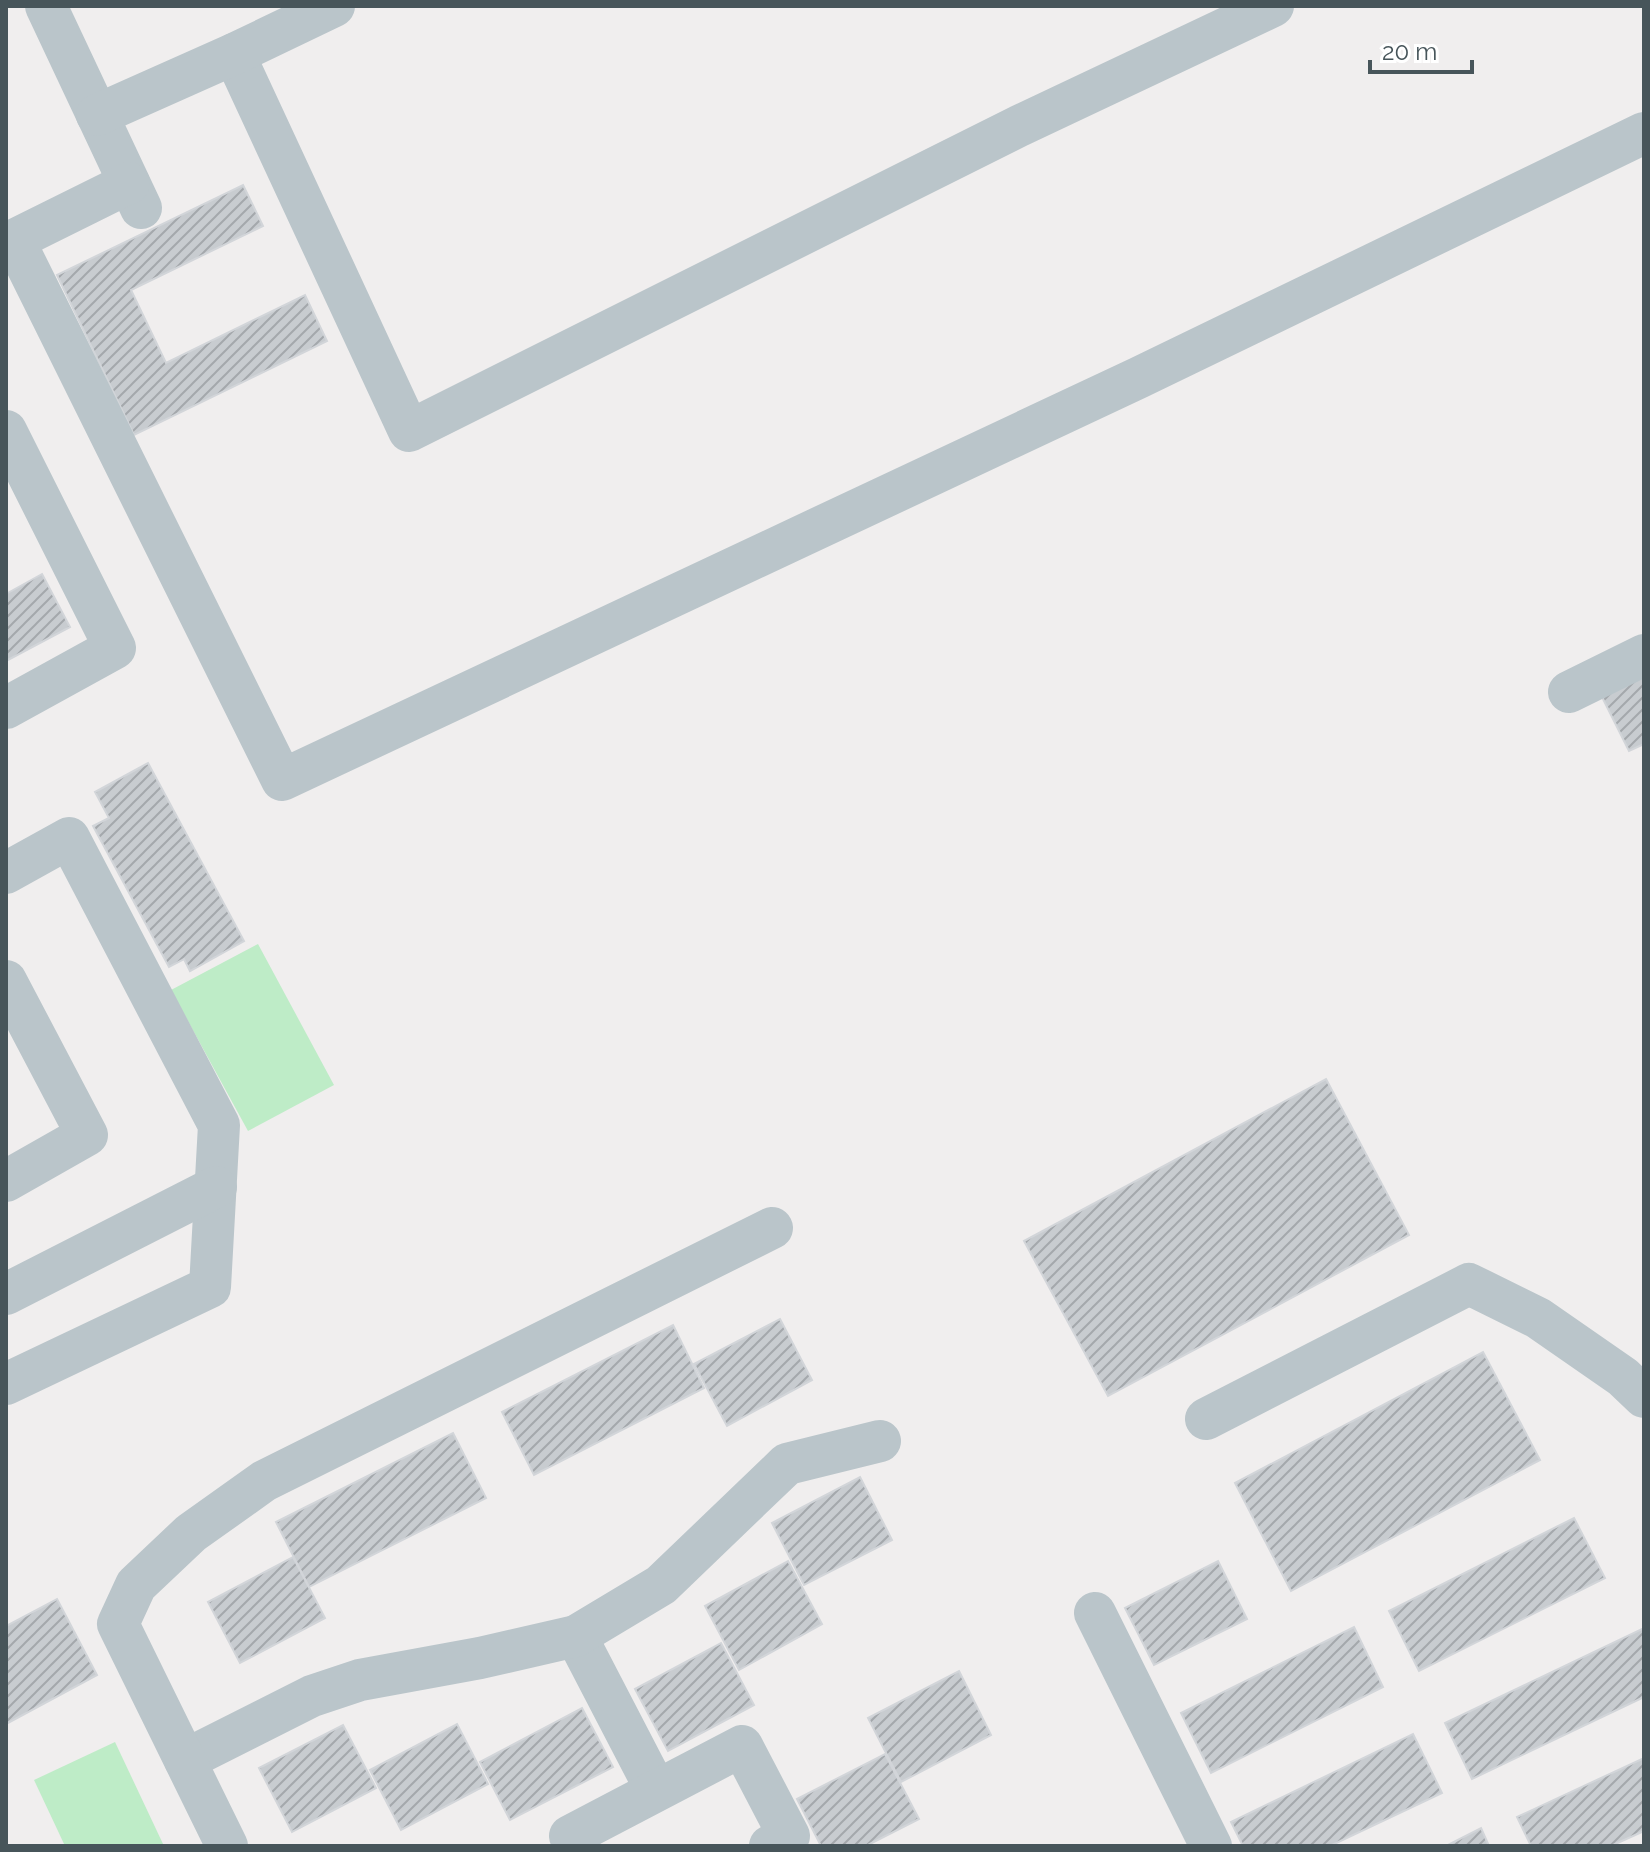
<svg xmlns="http://www.w3.org/2000/svg" width="1650" height="1852" font-family="Raleway,sans-serif">
<style>
.pitch{fill:#beecc7}
.building{fill:url(#building-hatch);stroke:#d2d5d9;stroke-width:2}
.lines{fill:none;stroke-linecap:round;stroke-linejoin:round}
.minor{stroke:#bac5ca;stroke-width:42}
</style>
<defs>
<pattern id="building-hatch" width="6" height="6" patternUnits="userSpaceOnUse" patternTransform="scale(2)"><rect width="6" height="6" fill="#c8ccd0"/><path d="M-1 1l2-2M0 6l6-6M5 7l2-2" fill="none" stroke="#a4a8ac"/></pattern>
</defs>
<rect width="100%" height="100%" fill="#f0eeee"/>
<g class="pitch">
<path d="M258,944L334,1085L248,1131L171,990Z"/>
<path d="M115,1742L164,1846H65L34,1780Z"/>
</g>
<g class="building">
<path d="M243,185L263,226L131,290L166,363L305,295L327,341L134,435L57,275Z"/>
<path d="M42,574L70,627L6,661V594Z"/>
<path d="M1644,669V744L1629,751L1599,691Z"/>
<path d="M148,763L244,941L190,971L184,959L169,967L93,826L109,818L95,792Z"/>
<path d="M1326,1079L1409,1235L1108,1396L1024,1241Z"/>
<path d="M780,1319L812,1380L727,1426L694,1364Z"/>
<path d="M673,1325L704,1388L534,1475L502,1412Z"/>
<path d="M1483,1352L1540,1460L1291,1591L1235,1483Z"/>
<path d="M453,1433L486,1498L309,1587L276,1522Z"/>
<path d="M860,1477L892,1540L804,1585L772,1523Z"/>
<path d="M1574,1518L1605,1578L1419,1671L1389,1611Z"/>
<path d="M293,1557L325,1618L240,1663L208,1602Z"/>
<path d="M788,1561L822,1624L739,1670L705,1606Z"/>
<path d="M1218,1561L1247,1619L1154,1665L1125,1608Z"/>
<path d="M57,1599L97,1675L6,1724V1626Z"/>
<path d="M1354,1627L1383,1687L1211,1773L1181,1713Z"/>
<path d="M1644,1628V1697L1472,1779L1445,1723Z"/>
<path d="M721,1643L754,1705L668,1751L635,1689Z"/>
<path d="M959,1671L991,1735L901,1782L868,1718Z"/>
<path d="M582,1708L613,1767L510,1820L480,1762Z"/>
<path d="M457,1724L488,1784L401,1830L370,1770Z"/>
<path d="M343,1725L376,1788L292,1832L259,1768Z"/>
<path d="M1413,1734L1442,1793L1330,1846H1243L1231,1822Z"/>
<path d="M885,1754L919,1819L866,1846H821L797,1799Z"/>
<path d="M1644,1758V1831L1611,1846H1531L1517,1817Z"/>
<path d="M1481,1828L1489,1846H1446Z"/>
</g>
<g class="lines">
<g class="minor">
<path d="M46,6L141,208"/>
<path d="M234,54L409,431L1019,126L1273,6"/>
<path d="M97,115L234,54L334,6"/>
<path d="M129,183L14,240L282,780L1138,378L1644,133"/>
<path d="M6,431L115,648L6,708"/>
<path d="M1569,692L1644,655"/>
<path d="M6,873L69,838L219,1125L210,1287L6,1384"/>
<path d="M6,981L87,1135L6,1181"/>
<path d="M6,1294L216,1187"/>
<path d="M1206,1419L1469,1284L1538,1318L1623,1377L1644,1397"/>
<path d="M1095,1613L1211,1846"/>
<path d="M576,1636L656,1790"/>
<path d="M185,1760L312,1696L360,1680L480,1658L576,1636L661,1585L787,1464L880,1441"/>
<path d="M227,1846L118,1624L136,1585L191,1533L264,1481L772,1228"/>
<path d="M575,1846L570,1836L742,1746L789,1836L770,1846"/>
</g>
</g>
<rect width="1650" height="1852" fill="none" stroke="#47555a" stroke-width="16"/>
<path d="M1370 60v12h102v-12" fill="none" stroke="#47555a" stroke-width="4"/>
<text x="1382" y="60" font-size="24" fill="#47555a" stroke="#ffffff" stroke-width="6" paint-order="stroke">20 m</text>
</svg>
